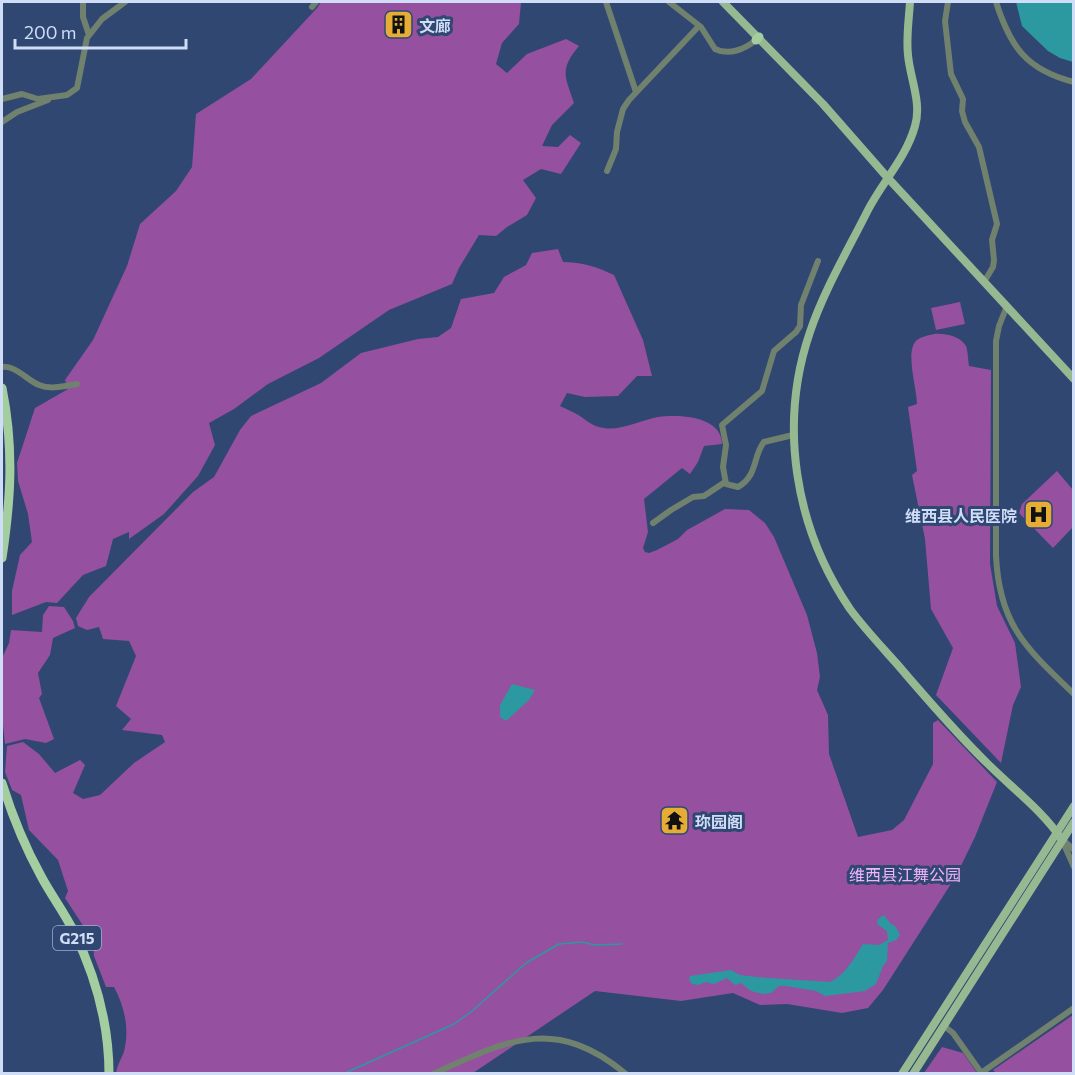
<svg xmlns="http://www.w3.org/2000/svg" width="1075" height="1075" font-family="Commissioner,'Noto Sans SC',sans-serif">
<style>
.green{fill:#95509f}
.water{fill:#2c99a1}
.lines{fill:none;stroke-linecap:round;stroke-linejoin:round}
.stream{stroke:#2c99a1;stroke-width:1.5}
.minor{stroke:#70816e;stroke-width:6}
.major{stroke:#96b992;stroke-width:8}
.highway{stroke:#a5cea0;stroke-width:9}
.labels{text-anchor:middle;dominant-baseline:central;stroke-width:6;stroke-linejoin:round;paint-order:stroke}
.shield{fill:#304771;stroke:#9fb0cf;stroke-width:1.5}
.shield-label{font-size:15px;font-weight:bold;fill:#cfddf7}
.poi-label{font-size:16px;font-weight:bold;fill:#cfddf7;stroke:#304771;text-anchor:start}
.park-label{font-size:16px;fill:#f1b5fa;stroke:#304771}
</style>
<rect width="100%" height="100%" fill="#304771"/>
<g class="green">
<path d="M321,2H521L519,24L502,43L496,64L507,73L527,54L566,39L579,46C559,70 565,76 574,103L552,125L542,146L558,147L570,135L581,143L561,174L541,169L523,180L536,198L527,215L507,227L496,236L479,235L459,268L452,284L389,310L319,358L268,384L234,409L209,423L215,445L198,476L164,514L129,539V532L113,539L106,566L83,575L57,603L46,602L12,615V591L20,555L32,542L28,514L18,481L17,463L35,408L68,389L65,380L93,340L127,266L140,224L176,191L192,167L196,114L251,79L317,8Z"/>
<path d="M558,249L563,262C582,262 597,267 614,275L643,340L652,376H637L618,396L585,397L567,393L560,406C566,409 574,412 580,416C589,422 592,426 604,428C621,431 641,420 658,417C679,414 722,416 722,444L704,446L698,462L690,474L682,468L644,499L648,532L643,548L645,552L649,553L657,550L678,539L687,530L725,509L749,510L765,523L774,537L807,615L817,653L820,677L817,690L828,715L829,754L858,837L892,830L904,820L933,764V723L938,720L997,782L975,837L956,876L883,990L868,1008L842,1013L787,1004L760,1005L733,993L681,1001L595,991L473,1073L116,1074C117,1063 124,1056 125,1047C129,1026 124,1006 114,987H106L94,956L93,941L65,898L68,891L58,860L29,830L21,795L12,790L5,772L7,746L23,742L39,754L55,773L80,760L85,765L73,793L83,799L100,795L134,763L165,742L162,735L122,730L131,719L116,706L136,656L129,641L103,639L99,627L87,630L78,626L76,618L89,597L193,492L214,477L240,430L251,416L321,383L361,353L418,339L438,337L451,328L461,299L494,293L504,277L526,265L532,253Z"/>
<path d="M960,302L965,324L936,330L931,308Z"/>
<path d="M934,334C945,333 960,336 966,346C968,351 968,360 969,366L991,370L990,564L997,606L1015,643L1021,687L1013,705L1001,763L936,695L953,648L931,609L925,539L912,475L917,471L908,407L917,404C917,389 905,352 916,341C920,337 929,335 934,334Z"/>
<path d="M1057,471L1073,490V527L1053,548L1019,513L1022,504Z"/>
<path d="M49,606L64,607L73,621L75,628L53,638L50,655L38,673L42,694L39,698L54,739L46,743L25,739L5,744L2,716V658L9,643L11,630L42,632L43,615Z"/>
<path d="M1073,1015V1073H996L993,1070Z"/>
<path d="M942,1047L963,1053L977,1073H924Z"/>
</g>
<g class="water">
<path d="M1016,2H1073V62L1060,58L1048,51L1022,26Z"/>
<path d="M512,684L535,690L529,700L506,721L500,717V705Z"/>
<path d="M884,915L890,923L896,927L900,935L896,940L888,943L887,961L883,966L876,984L865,991L825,996L816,991L786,986H779L771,993L763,994L751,991L741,983L735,985L727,978L714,984L706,982L698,985L692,984L689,979L690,976L731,970L740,975L756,977L829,982C843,978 856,956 863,944L879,945L888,940L887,931L877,924L878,919Z"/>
</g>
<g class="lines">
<path class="stream" d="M343,1074L454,1024L471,1012L526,963L559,944L582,942L595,945L622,944"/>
<g class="minor">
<path d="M83,2V17L89,35"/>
<path d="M606,2L636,92"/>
<path d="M669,2L701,27L715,49C729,56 745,49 756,40"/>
<path d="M948,2L945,21L951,74L963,99L962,111L965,122L979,147L997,224L992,240L994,260L993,267L984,282"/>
<path d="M996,2C1010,46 1026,70 1074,82"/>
<path d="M312,7L316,2"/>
<path d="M2,99L22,94L38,99L67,95L77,88L87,38L102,19L125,2"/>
<path d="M2,122L17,112L48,100"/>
<path d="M607,171L616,149L617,132L623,109L629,100L699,26"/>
<path d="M1007,306L999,326L996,341V555C999,625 1026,648 1074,694"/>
<path d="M2,367C15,365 27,380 39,385C51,390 65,386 77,384"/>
<path d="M793,435L764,442C753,455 758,476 738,487L726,484L723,467L726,445L722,425L762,391L774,351L796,332L800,326L801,305L818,261"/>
<path d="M653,523L671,510L693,497L704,496L725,482"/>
<path d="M1062,840L1074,867"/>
<path d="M1063,840L1074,850"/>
<path d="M944,1026L953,1033L982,1074"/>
<path d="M981,1073L1074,1008"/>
<path d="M433,1074C507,1040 555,1015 626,1074"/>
</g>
<g class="major">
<path d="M723,2L823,104L887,177L1074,379"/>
<path d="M910,2C909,19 906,37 908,55C910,78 922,103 915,126C906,158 883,181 868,210C848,250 824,290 810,332C778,425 795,528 850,609C864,628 881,646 897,664C926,698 956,733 988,764C1013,789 1043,811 1062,840"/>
<path d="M902,1074L1074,806"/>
<path d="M913,1074L1074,822"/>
</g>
<g class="highway">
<path d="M756,40L759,37"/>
<path d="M2,388C14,448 11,498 2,558"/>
<path d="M2,783C12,815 25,847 41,876C51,895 64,912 74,932C95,975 109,1025 109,1074"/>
</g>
</g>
<defs>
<symbol id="building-square" viewBox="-11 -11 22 22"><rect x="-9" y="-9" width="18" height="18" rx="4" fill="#e5ad35" stroke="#304771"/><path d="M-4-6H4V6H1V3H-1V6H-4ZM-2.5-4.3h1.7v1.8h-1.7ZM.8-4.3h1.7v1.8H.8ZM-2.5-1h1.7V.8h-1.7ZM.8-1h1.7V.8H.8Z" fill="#111"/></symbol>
<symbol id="hospital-square" viewBox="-11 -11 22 22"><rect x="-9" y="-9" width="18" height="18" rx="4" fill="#e5ad35" stroke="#304771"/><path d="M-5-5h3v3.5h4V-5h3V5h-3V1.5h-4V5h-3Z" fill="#111"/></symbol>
<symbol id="temple-square" viewBox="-11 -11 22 22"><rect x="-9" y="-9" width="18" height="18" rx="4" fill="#e5ad35" stroke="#304771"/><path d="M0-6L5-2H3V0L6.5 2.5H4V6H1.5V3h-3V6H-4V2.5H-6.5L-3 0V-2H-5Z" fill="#111"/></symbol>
</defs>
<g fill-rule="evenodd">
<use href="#building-square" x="382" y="8" width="33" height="33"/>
<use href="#hospital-square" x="1022" y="498" width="33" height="33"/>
<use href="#temple-square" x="658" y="804" width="33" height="33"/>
</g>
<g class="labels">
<rect class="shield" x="53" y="926" width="48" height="24" rx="4.5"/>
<g class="shield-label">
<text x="77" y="938">G215</text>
</g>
<g class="poi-label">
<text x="419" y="25">文廊</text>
<text x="1017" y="515" text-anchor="end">维西县人民医院</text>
<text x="695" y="821">珎园阁</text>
</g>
<g class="park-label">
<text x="905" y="874">维西县江舞公园</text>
</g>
</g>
<rect width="1075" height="1075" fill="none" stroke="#cfddf7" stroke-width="6"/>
<path d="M15 39v9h171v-9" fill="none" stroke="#cfddf7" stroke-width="3"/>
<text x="24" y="39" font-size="18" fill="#cfddf7" stroke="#304771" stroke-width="4.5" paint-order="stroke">200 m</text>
</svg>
